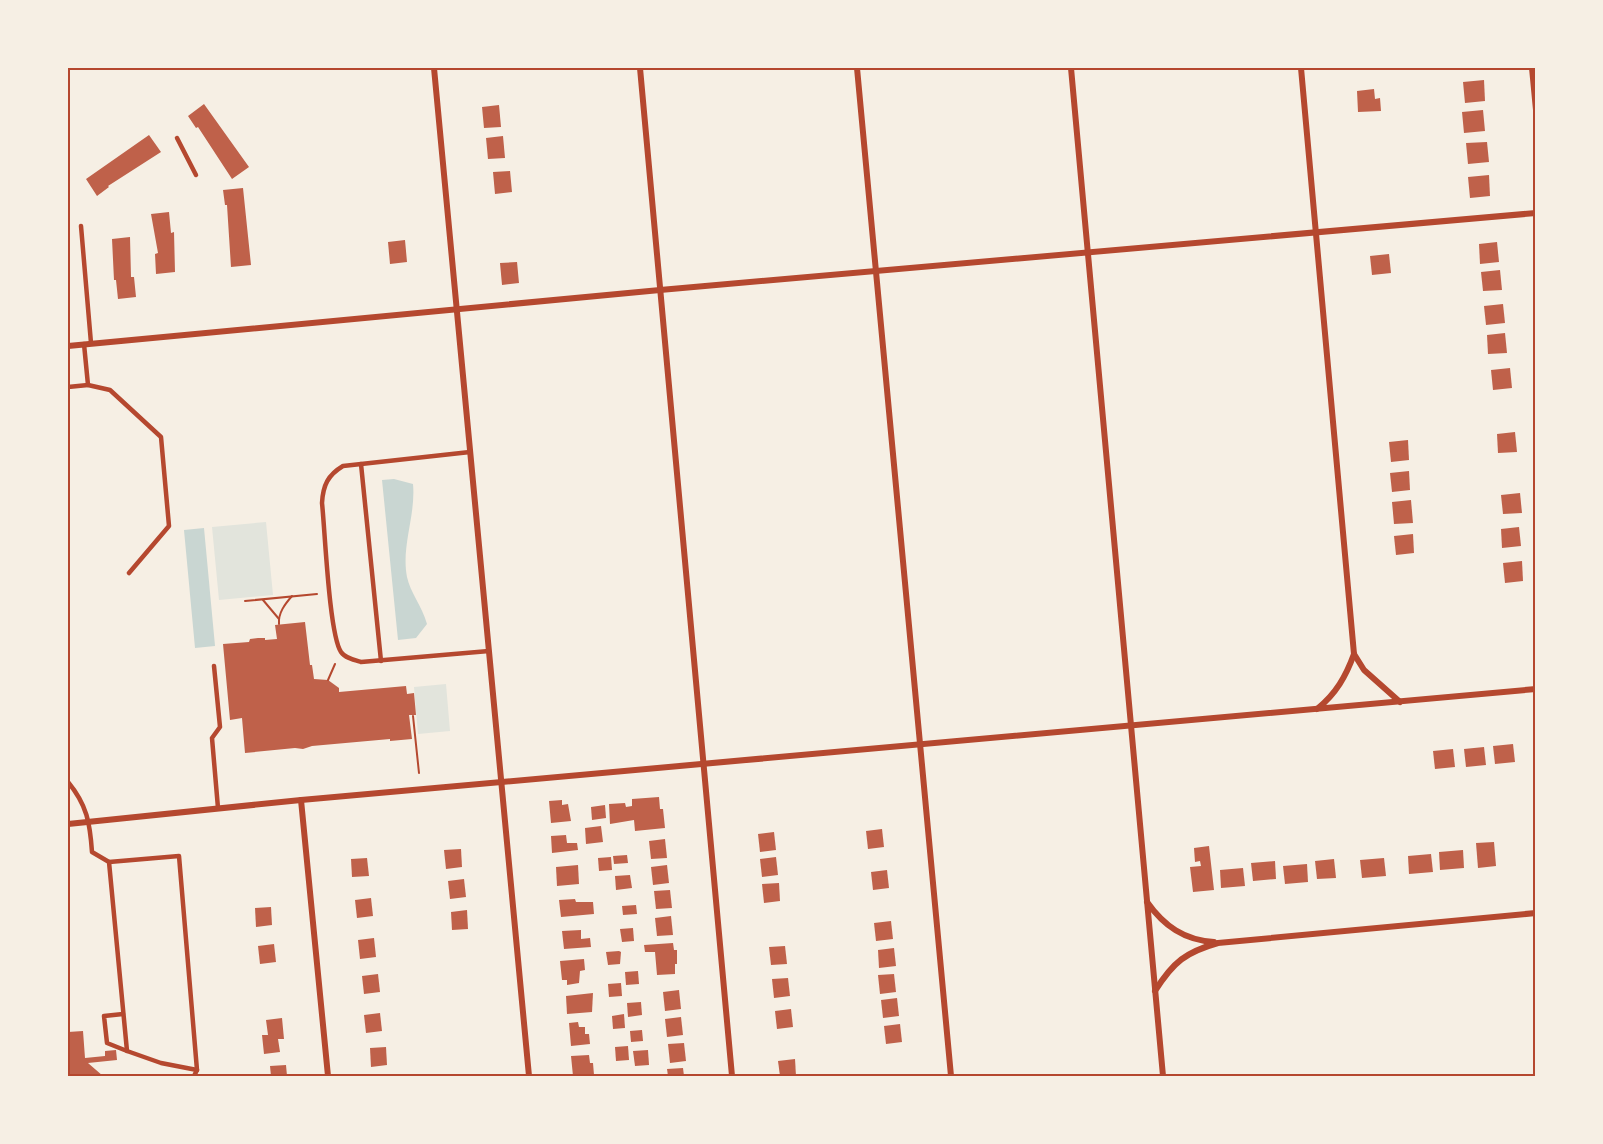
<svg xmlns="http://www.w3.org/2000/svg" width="1603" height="1144" font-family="'Roboto Condensed',sans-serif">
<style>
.green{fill:#e2e4dc}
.water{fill:#c9d6d2}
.building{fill:#bf614a}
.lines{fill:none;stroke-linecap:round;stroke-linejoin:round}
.path{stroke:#b5482f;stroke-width:2}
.service{stroke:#b5482f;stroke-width:4.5}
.minor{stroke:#b5482f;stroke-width:6}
.neatline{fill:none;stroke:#b5482f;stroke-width:2}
</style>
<rect width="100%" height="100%" fill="#f6efe4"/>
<g class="green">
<path d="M266,522L273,595L219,600L212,527Z"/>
<path d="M446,684L450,731L418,734L414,687Z"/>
</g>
<g class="water">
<path d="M394,479L413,484C416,515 401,546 407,577C410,592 422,606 427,624L416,638L398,640L382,480Z"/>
<path d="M204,528L215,646L195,648L184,530Z"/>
</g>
<g class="building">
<path d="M1484,80L1485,101L1465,103L1463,82Z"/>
<path d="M1374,89L1375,99L1380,98L1381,111L1358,112L1357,91Z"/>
<path d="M204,104L249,167L232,179L198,127L196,128L188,116Z"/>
<path d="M499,105L501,127L484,128L482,107Z"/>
<path d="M1483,110L1485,131L1464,133L1462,112Z"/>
<path d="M149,135L161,152L108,186L109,187L97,196L86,179Z"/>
<path d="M503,136L505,158L488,159L486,138Z"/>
<path d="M1487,142L1489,162L1468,164L1466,143Z"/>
<path d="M510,171L512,192L495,194L493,172Z"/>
<path d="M1489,175L1490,196L1470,198L1468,177Z"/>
<path d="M243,188L251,265L231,267L227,205H225L223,190Z"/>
<path d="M169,212L171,233L174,232L175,272L156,274L155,254L158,253L151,214Z"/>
<path d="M130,237L131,277H134L136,297L118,299L116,280H114L112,239Z"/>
<path d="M405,240L407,262L390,264L388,242Z"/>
<path d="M1497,242L1499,262L1480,264L1479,244Z"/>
<path d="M1389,254L1391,273L1372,275L1370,256Z"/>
<path d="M517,262L519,283L502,285L500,263Z"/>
<path d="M1500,270L1502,290L1483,291L1481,272Z"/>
<path d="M1503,304L1505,323L1486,325L1484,306Z"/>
<path d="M1505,333L1507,353L1488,354L1487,335Z"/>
<path d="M1510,368L1512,388L1493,390L1491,370Z"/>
<path d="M1515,432L1517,452L1498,453L1497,434Z"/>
<path d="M1408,440L1409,460L1391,462L1389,442Z"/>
<path d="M1409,471L1410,490L1392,492L1390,473Z"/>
<path d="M1520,493L1522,513L1503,514L1501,495Z"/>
<path d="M1411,500L1413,523L1394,524L1392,502Z"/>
<path d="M1519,527L1521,546L1502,548L1501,529Z"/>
<path d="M1413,534L1414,553L1396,555L1394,536Z"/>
<path d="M1522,561L1523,581L1505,583L1503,563Z"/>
<path d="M305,622L310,665H312L314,679L328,680L339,688V692L406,686L407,694L414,693L416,715H409L412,739L390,741V739L312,746L303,749L295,748L245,753L242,718L230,720L223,644L249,642L250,639L258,638H265V640L277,639L275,625Z"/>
<path d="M1513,744L1515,762L1495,764L1493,746Z"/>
<path d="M1484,747L1486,765L1466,767L1464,749Z"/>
<path d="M1453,749L1455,767L1435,769L1433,751Z"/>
<path d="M659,797L660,809H663L665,828L635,831L634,820L610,824L609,804L625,803L626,807L632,806V799Z"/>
<path d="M562,800V805L568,804L571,821L551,823L549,801Z"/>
<path d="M605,805L606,818L592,820L591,807Z"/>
<path d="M601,826L603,842L586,844L585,828Z"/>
<path d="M882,829L884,847L868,849L866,831Z"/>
<path d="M774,832L776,850L760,852L758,834Z"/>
<path d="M566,835L567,843H577L578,850L552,853L551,836Z"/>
<path d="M665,839L667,858L651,859L649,841Z"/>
<path d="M1494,842L1496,866L1478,868L1476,843Z"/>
<path d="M1209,846L1214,890L1193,892L1190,867L1201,866L1200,861L1195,862L1194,848Z"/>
<path d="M461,849L462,867L446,869L444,850Z"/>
<path d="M1463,850L1464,868L1440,870L1439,852Z"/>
<path d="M1431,854L1433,872L1409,874L1408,856Z"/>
<path d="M627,855L628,863L614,864L613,856Z"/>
<path d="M611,857L612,870L599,871L598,858Z"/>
<path d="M776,857L778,875L762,877L760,859Z"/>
<path d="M367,858L369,876L352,877L351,859Z"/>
<path d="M1384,858L1386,876L1362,878L1360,860Z"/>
<path d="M1334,859L1336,878L1317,879L1315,861Z"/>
<path d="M1275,861L1276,879L1253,881L1251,863Z"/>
<path d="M1307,864L1308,882L1285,884L1283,866Z"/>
<path d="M578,865L579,884L557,886L556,867Z"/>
<path d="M667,865L669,883L653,885L651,867Z"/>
<path d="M1243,868L1245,886L1221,888L1220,870Z"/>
<path d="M887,870L889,888L873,890L871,872Z"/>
<path d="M630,875L632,888L616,890L615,876Z"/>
<path d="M464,879L466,897L450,899L448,881Z"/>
<path d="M779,883L780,901L764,903L762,884Z"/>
<path d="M670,890L672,908L656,909L654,891Z"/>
<path d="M371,898L373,916L357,918L355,900Z"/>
<path d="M575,899L576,902H593L594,914L561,917L559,900Z"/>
<path d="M636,905L637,914L623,915L622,906Z"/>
<path d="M271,907L272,925L256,927L255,908Z"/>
<path d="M467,910L468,929L452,930L451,912Z"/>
<path d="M671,916L673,935L657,936L655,918Z"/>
<path d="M891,921L893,939L876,941L874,923Z"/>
<path d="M633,928L634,941L622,942L620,929Z"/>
<path d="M581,930V939L590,938L591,947L564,949L562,931Z"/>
<path d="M374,938L376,957L360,959L358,940Z"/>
<path d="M673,943L674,950H677V964H675V974L657,975L655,952H645L644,945Z"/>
<path d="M274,944L276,962L260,964L258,946Z"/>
<path d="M785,946L787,964L771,965L769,947Z"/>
<path d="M894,948L896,966L879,968L878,950Z"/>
<path d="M619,951L621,952L620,964L608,965L606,952Z"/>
<path d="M584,959L585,970L580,971L579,983L567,985V980H562L560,961Z"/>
<path d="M638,971L639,984L626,985L625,972Z"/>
<path d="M378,974L380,992L364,994L362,976Z"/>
<path d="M894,974L896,992L880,994L878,975Z"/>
<path d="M788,978L790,996L774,998L772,979Z"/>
<path d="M621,983L622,996L609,997L608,984Z"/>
<path d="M679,990L681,1009L665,1011L663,992Z"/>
<path d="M593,993L592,1012L567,1014L566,996Z"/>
<path d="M897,998L899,1016L883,1018L881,1000Z"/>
<path d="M641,1002L642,1015L628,1017L627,1003Z"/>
<path d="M791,1009L793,1027L777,1029L775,1011Z"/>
<path d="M380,1013L382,1031L366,1033L364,1015Z"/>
<path d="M624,1014L625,1028L613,1029L612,1016Z"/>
<path d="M681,1017L683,1035L667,1037L665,1019Z"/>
<path d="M282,1018L284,1039H278L280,1052L264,1054L262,1035H268L266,1020Z"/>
<path d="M578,1022L579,1027H585V1034H589L590,1044L571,1046L569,1023Z"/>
<path d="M900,1024L902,1042L886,1044L884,1026Z"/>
<path d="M642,1030L643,1041L631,1042L630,1031Z"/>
<path d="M83,1031L85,1058L105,1056V1051L116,1050L117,1060L88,1063L103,1076H68V1032Z"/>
<path d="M684,1043L686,1061L670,1063L668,1044Z"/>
<path d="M628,1046L629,1060L616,1061L615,1047Z"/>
<path d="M386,1047L387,1065L371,1067L370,1048Z"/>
<path d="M648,1050L649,1065L635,1066L633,1051Z"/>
<path d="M589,1055L590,1063H593L594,1075L573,1076L571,1056Z"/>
<path d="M795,1059L796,1076H780L778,1061Z"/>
<path d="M286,1065L287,1076H271L270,1066Z"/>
<path d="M683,1068L684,1076H668L667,1069Z"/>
</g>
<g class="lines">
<g class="path">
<path d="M263,600L279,619"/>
<path d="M245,601L317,594"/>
<path d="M279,624C278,613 285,604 292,596"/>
<path d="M328,680L335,664"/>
<path d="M413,716L419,773"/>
</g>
<g class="service">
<path d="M177,138L196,175"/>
<path d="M81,226L91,343"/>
<path d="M88,385L110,390L161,437L169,526L129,573"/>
<path d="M68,387L88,385L84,344"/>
<path d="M470,452L343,466C328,475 323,485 322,503C325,530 329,634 341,652C345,658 354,660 361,662L489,651"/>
<path d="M361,464L381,661"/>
<path d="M214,666L220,727L212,738L218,808"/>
<path d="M68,782C87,805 90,823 92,852L109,862L127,1051L161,1063L197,1070"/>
<path d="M109,862L179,856L197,1070L194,1076"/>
<path d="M123,1014L104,1016L107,1043L127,1051"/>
</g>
<g class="minor">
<path d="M434,68L529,1076"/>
<path d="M640,68L732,1076"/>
<path d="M857,68L951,1076"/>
<path d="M1071,68L1163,1076"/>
<path d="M1301,68L1354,654L1364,670L1400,702"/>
<path d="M1532,68L1536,110"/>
<path d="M68,346L660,290L1536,213"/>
<path d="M1317,709C1336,694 1346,676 1354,654"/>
<path d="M301,800L328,1076"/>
<path d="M68,824L301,800L1536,689"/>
<path d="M1147,902C1164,926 1184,940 1214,942"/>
<path d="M1155,991C1173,962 1186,952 1218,943L1536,913"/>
</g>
</g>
<rect width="1603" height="1144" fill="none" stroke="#f6efe4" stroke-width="138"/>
<rect x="69" y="69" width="1465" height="1006" class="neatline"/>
</svg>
